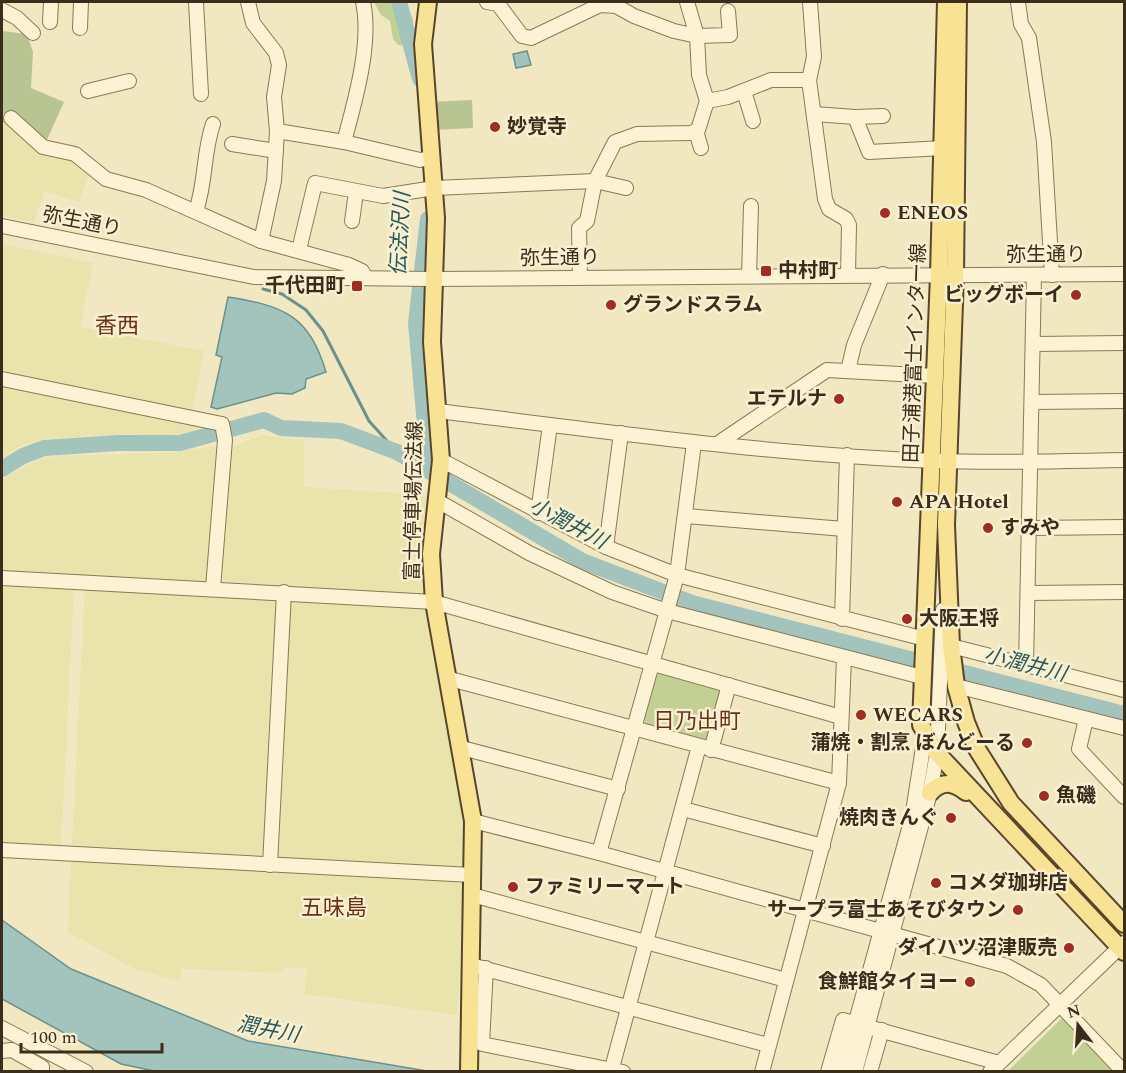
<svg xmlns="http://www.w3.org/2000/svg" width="1126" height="1073" font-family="Spectral,'Noto Sans JP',serif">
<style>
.farmland{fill:#e8e4ac}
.green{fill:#c3d093}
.cemetery{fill:#b9c493}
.water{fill:#a3c3bd;stroke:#69928c;stroke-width:1.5}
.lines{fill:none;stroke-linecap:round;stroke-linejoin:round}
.stream{stroke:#69928c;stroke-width:3}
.river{stroke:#a3c3bd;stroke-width:16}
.minor-casing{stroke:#8c7856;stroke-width:16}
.major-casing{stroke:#59452b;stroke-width:20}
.minor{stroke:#fbf3d3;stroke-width:14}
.major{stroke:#f8e394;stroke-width:16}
.poi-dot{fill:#a02d21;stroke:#f8f0d0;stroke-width:2}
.labels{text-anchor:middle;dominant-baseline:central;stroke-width:5;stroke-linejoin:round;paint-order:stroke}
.poi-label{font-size:20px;font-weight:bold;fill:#3a2d1c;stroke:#f8f0d0;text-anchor:start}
.street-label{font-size:20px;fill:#3a2d1c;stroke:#f8f0d0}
.water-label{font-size:21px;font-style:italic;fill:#2a595b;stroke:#f8f0d0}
.quarter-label{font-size:22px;fill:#6a3118;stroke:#f8f0d0}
</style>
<rect width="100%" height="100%" fill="#f1e7c0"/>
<g class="farmland">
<path d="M2,114L16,120L28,136L92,165L79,202L44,191L34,222L2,216Z"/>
<path d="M2,244L93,263L80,327L204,351L192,412L2,375Z"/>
<path d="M2,383L205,425L186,433L164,436L128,434L42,439L23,445L2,458Z"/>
<path d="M262,435L304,441V487L427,495L421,540L424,595L219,581L229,448Z"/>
<path d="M214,446L217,449L210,579L205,582L2,571V479L40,459L56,456L169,453Z"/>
<path d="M2,583L74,587L61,845L2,842Z"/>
<path d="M85,587L280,596L264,861L75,850L72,845Z"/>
<path d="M289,596L430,605L460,784L465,869L278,861L275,857Z"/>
<path d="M71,860L464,881L457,1015L305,994L306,968L285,967L277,973L182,969L180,982L133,968L68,932Z"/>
</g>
<g class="green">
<path d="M374,2H405L413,19L412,46L398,45L393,39L390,21L381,15Z"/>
<path d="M661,670L723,691L710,737L704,740L646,725L644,720L657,673Z"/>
<path d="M1062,1018L1112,1071H1008Z"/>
</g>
<g class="cemetery">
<path d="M2,31L27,34L33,52L31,88L64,102L45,144L2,113Z"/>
<path d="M472,100L473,128L432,130L430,102Z"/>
</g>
<g class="water">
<path d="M527,51L531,65L516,68L513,54Z"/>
<path d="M228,297C285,306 309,316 326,372L306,379L305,388L292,394L276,393L217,409L211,407L222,357L216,355Z"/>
<path d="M2,920L71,969L248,1041L427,1071L159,1072L121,1064L2,999Z"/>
</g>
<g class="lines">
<path class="stream" d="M263,289L282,294L306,310L323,331L369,421L397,452"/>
<g class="river">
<path d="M399,2L420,79"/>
<path d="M428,219L416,323L429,471"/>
<path d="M2,469L23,456L44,448L118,443H180L264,420L281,428L341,431L397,452L582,561L692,603L1124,714"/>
</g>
<defs>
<g id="minor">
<path d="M196,2L201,94"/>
<path d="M248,2L253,23L276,53L279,65L274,97L277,131L274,181L261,241"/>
<path d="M487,2L498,4L522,36L531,38L600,5L616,6L634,16L674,31L697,36L699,75L707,101L728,97L771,80H809"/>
<path d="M687,2L697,36L730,35L728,11"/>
<path d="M810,2L814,57L809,80L825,199L829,209L846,219L849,225L848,275"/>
<path d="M1018,2L1021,24L1029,38L1044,142L1052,275"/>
<path d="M2,10L17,18L33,33"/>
<path d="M50,22L51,2"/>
<path d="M80,28L81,2"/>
<path d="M88,91L129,81"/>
<path d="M744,91L753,121"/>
<path d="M814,114L855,117L869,152L943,148"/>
<path d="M855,117L883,116"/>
<path d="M11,118L43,147L75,154L106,179L146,190L261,241L349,265L362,271L365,277"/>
<path d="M277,131L344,142L420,160L430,158"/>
<path d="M696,131L701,148"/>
<path d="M344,142C355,101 372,43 363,2"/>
<path d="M232,144L276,151"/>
<path d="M196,211C206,182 203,153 213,124"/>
<path d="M352,221L356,192"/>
<path d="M2,226L254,277L432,279L1124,274"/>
<path d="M299,250L315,183L383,196L434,188L595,181L615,142L637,134L691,133L698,130L707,101"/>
<path d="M749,276L751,206"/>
<path d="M580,277L579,228L587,221L595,181L626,188"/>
<path d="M1033,344L1124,343"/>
<path d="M848,371L854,345L883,274"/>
<path d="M2,379L222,424L225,440L213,588"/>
<path d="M1032,402L1124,401"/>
<path d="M438,411C604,431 771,455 939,461C1000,463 1063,461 1124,460"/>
<path d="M717,444L827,370L936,376"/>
<path d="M441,460L606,547L677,575L925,639"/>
<path d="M436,500L529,553L612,592L667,611L922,677"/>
<path d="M538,513L550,425"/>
<path d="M686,516L844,529"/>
<path d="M1030,528L1124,527"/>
<path d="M606,547L621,433"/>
<path d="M2,578L434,602L841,717"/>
<path d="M1029,593L1124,592"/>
<path d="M842,619L847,455"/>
<path d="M951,646L1124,690"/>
<path d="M1026,665L1034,275"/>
<path d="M450,679L839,783"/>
<path d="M956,686L1124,728"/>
<path d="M1086,719L1079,749L1124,797"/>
<path d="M462,748L618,789"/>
<path d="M711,750L729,685"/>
<path d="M683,809L823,846"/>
<path d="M473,821L599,853L1007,966L1041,985L1124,1072"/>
<path d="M2,850L472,875"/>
<path d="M599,853L677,575L694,443"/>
<path d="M270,865L284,592"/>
<path d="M472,895L786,980"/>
<path d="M471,965L768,1045"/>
<path d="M486,968L482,1044L623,1072"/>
<path d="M868,1027L999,1063"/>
<path d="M2,1028L86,1072"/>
<path d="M2,1051L12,1050L42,1067V1072"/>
<path d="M612,1068L699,746"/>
<path d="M762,1072L839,783L844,658"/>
<path d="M828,1072L843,1020L855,1023"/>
<path d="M842,1072L912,818L925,735"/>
<path d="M855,1072L930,793L937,753L943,610"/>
<path d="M870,1072L882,1030"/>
<path d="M990,1072L1124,943"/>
</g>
<g id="major">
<path d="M428,2L423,44L436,218L432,342L441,460L431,554L434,602L473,821L469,1072"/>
<path d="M946,2L939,275L921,725L937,753L1124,952"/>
<path d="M958,2L955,275L946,525L951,646L956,686L966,722L977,749L1011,803L1124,924"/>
<path d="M930,793C942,780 953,782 966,792"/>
</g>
</defs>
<use href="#minor" class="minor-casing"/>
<use href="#major" class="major-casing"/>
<use href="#minor" class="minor"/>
<use href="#major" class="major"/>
</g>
<g class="poi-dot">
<circle cx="495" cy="127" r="6"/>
<circle cx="885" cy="213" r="6"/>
<rect x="760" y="265" width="12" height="12" rx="3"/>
<rect x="351" y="280" width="12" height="12" rx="3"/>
<circle cx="1076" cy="295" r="6"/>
<circle cx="611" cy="305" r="6"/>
<circle cx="839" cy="399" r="6"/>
<circle cx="897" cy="502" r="6"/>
<circle cx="988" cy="528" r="6"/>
<circle cx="907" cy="619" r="6"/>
<circle cx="861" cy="715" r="6"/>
<circle cx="1027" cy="743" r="6"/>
<circle cx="1044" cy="796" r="6"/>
<circle cx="951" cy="818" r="6"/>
<circle cx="936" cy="883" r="6"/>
<circle cx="513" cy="887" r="6"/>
<circle cx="1018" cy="910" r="6"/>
<circle cx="1069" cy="948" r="6"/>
<circle cx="970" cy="982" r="6"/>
</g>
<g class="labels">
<g class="poi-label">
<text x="507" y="127">妙覚寺</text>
<text x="897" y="213">ENEOS</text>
<text x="778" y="271">中村町</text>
<text x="345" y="286" text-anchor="end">千代田町</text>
<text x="1064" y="295" text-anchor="end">ビッグボーイ</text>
<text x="623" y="305">グランドスラム</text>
<text x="827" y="399" text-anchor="end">エテルナ</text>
<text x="909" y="502">APA Hotel</text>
<text x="1000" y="528">すみや</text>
<text x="919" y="619">大阪王将</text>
<text x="873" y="715">WECARS</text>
<text x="1015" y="743" text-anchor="end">蒲焼・割烹 ぼんどーる</text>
<text x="1056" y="796">魚磯</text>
<text x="939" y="818" text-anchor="end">焼肉きんぐ</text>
<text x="948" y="883">コメダ珈琲店</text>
<text x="525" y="887">ファミリーマート</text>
<text x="1006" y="910" text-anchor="end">サープラ富士あそびタウン</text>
<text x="1057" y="948" text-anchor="end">ダイハツ沼津販売</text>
<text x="958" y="982" text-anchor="end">食鮮館タイヨー</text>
</g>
<g class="street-label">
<text transform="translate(82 222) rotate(11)">弥生通り</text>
<text x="1046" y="255">弥生通り</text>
<text transform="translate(560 258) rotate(-1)">弥生通り</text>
<text transform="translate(915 353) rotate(-88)">田子浦港富士インター線</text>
<text transform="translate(414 501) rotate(-89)">富士停車場伝法線</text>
</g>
<g class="water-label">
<text transform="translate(401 234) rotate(-87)">伝法沢川</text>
<text transform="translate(568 524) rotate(28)">小潤井川</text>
<text transform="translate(1025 665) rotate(14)">小潤井川</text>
<text transform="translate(268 1030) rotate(11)">潤井川</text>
</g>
<g class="quarter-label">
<text x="117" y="326">香西</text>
<text x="697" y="721">日乃出町</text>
<text x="334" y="908">五味島</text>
</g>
</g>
<rect width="1126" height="1073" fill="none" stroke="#3a2d1c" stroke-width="6"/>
<g transform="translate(1078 1025) rotate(343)" stroke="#f8f0d0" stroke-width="4.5" paint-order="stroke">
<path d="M0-4.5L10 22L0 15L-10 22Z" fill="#3a2d1c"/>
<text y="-9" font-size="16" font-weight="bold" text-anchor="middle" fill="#3a2d1c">N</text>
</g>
<path d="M21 1043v9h141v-9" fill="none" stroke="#3a2d1c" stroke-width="3"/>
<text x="30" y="1043" font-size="18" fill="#3a2d1c" stroke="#f8f0d0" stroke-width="4.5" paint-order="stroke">100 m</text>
</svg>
